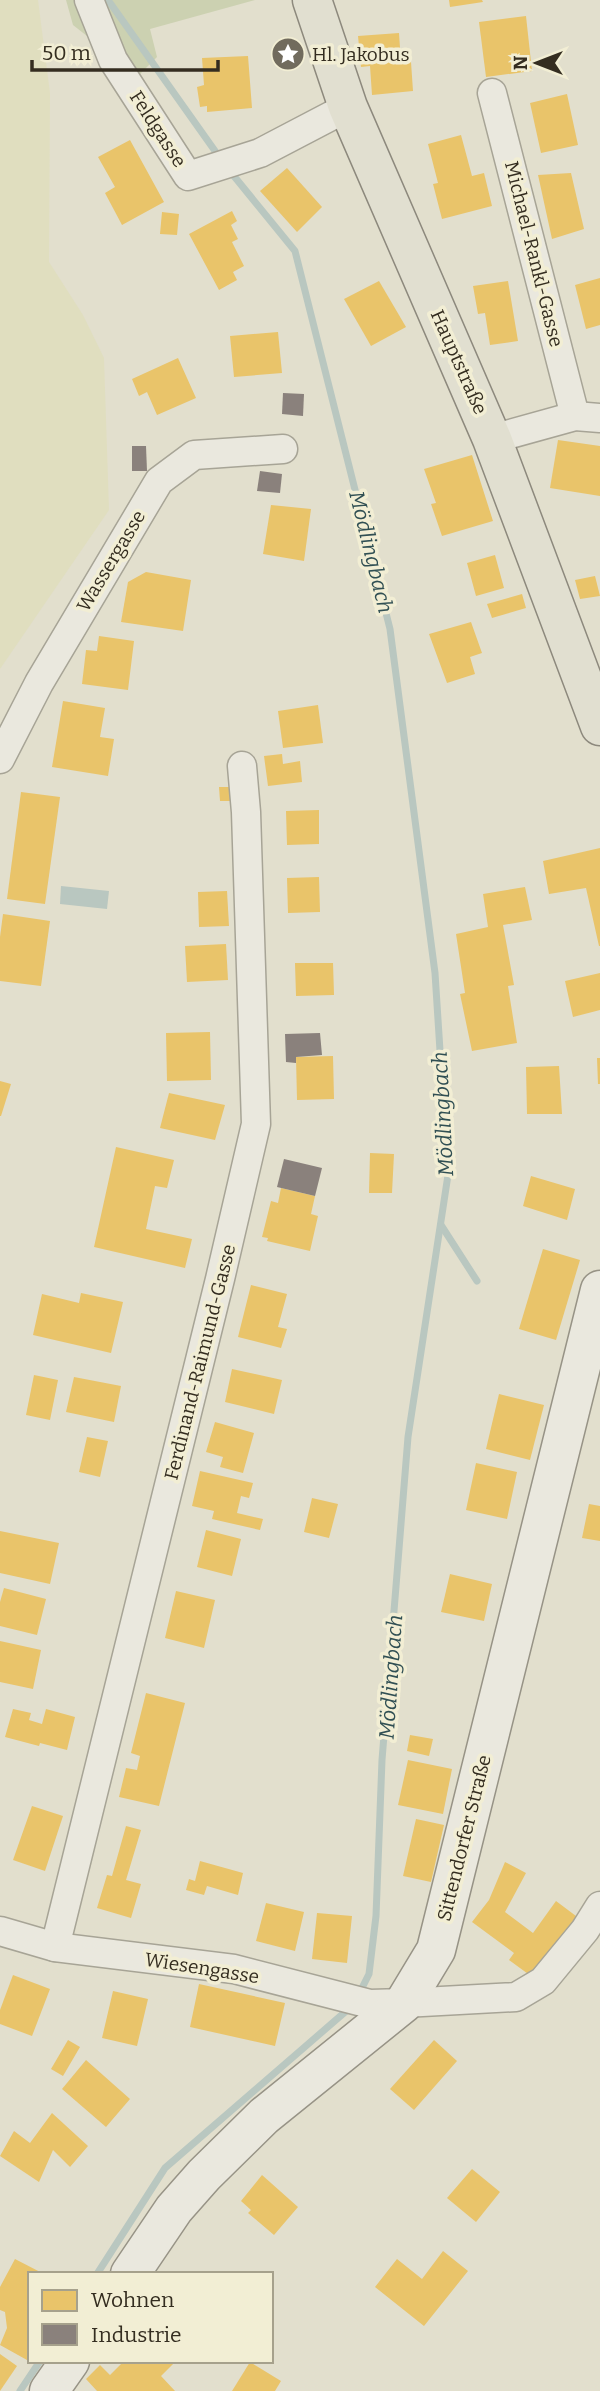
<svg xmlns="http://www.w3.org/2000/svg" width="600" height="2391" font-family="Bitter,serif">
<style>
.farmland{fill:#e0debf}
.green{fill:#ccd1b1}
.water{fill:#b9c7c0}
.homes{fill:#e9c46a}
.industry{fill:#8a817c}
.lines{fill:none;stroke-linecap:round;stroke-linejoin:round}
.stream{stroke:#b9c7c0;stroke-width:7}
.street-casing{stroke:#a7a496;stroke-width:31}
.secondary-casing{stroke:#979386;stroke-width:41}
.primary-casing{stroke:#8d897d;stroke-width:41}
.street{stroke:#eae8de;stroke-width:28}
.secondary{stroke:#eae8de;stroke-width:38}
.primary{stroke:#e1dfd0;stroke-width:38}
.labels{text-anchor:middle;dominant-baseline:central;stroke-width:7;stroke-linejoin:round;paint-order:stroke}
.poi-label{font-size:19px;fill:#342d20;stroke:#f2eed4;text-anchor:start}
.street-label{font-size:19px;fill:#342d20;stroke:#f2eed4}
.water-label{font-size:21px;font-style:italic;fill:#304f53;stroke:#f2eed4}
</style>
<rect width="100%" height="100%" fill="#e2dfcd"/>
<path class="farmland" d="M0,0H38L50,93L49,262L83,315L104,358L109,510L0,669Z"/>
<path class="green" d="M66,0H255L150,29L157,57L138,76L73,25Z"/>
<path class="water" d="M61,886L109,891L107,909L60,904Z"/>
<g class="homes">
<path d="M449,0H482L483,2L450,7Z"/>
<path d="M526,16L532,71L486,77L479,22Z"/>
<path d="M399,33L401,63L411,62L413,91L372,95L370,66L361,67L358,36Z"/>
<path d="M248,56L252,108L207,112V106L200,107L197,87L204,85L202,58Z"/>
<path d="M567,94L578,145L541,153L530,103Z"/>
<path d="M461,135L472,176L484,173L492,206L442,219L433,184L438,183L428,144Z"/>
<path d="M130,140L164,202L122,225L105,193L115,187L98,157Z"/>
<path d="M287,168L322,207L297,232L260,191Z"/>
<path d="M571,173L584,229L552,239L538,175Z"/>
<path d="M232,211L237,221L231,225L238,239L232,242L244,266L233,272L237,280L219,290L189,234Z"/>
<path d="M162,212L179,214L177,235L160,234Z"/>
<path d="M600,278V325L586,329L575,285Z"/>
<path d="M379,281L406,327L371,346L344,299Z"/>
<path d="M508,281L518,341L490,345L485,313L478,314L473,286Z"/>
<path d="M278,332L282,373L234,377L230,336Z"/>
<path d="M178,358L196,398L157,415L147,392L139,396L132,379Z"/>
<path d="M558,440L600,446V496L550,488Z"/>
<path d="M472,455L493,521L442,536L431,504L436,503L424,469Z"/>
<path d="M271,505L311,509L304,561L263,554Z"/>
<path d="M495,555L504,588L476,596L467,563Z"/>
<path d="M146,572L191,580L183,631L121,622L128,582Z"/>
<path d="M595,576L600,596L580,599L575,580Z"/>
<path d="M522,594L526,608L492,618L487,604Z"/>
<path d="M471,622L482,653L470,657L475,674L447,683L429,634Z"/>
<path d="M99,636L134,641L128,690L82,684L86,650L97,651Z"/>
<path d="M63,701L105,708L100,737L114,739L108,776L52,767Z"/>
<path d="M318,705L323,743L283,748L278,711Z"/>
<path d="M282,754L283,764L300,761L302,782L268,786L264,756Z"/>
<path d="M219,787H235V801H220Z"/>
<path d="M21,792L60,797L45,904L7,899Z"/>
<path d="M319,810V844L287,845L286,811Z"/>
<path d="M600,848V946H599L586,888L549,894L543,861Z"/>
<path d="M319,877L320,912L288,913L287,878Z"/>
<path d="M525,887L532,920L503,925L514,985L508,986L517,1043L472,1051L460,994L465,993L456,934L488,927L483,894Z"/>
<path d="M227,891L229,926L199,927L198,892Z"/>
<path d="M3,914L50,921L41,986L0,981V937Z"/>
<path d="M226,944L228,980L187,982L185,946Z"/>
<path d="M295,963H333L334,995L296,996Z"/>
<path d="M600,973V1010L573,1017L565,981Z"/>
<path d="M210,1032L211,1080L167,1081L166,1033Z"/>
<path d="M333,1056L334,1099L297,1100L296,1057Z"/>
<path d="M597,1058H600V1084H598Z"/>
<path d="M559,1066L562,1114H527L526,1067Z"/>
<path d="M0,1081L11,1084L1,1116H0Z"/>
<path d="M169,1093L225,1105L215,1140L160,1128Z"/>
<path d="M116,1147L174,1160L167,1188L155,1186L146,1229L192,1239L185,1268L94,1247Z"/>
<path d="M370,1153L394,1154L392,1193H369Z"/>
<path d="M531,1176L575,1189L567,1220L523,1206Z"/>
<path d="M281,1188L315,1196L311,1214L318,1216L310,1251L267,1241L268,1238L262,1237L271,1201L278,1203Z"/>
<path d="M543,1249L580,1260L556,1340L519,1329Z"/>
<path d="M251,1285L287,1294L278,1327L287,1329L281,1348L238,1337Z"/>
<path d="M81,1293L123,1302L111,1353L33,1335L42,1294L79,1303Z"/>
<path d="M232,1369L282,1380L274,1414L225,1402Z"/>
<path d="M34,1375L58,1380L50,1420L26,1415Z"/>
<path d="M74,1377L121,1386L114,1422L66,1412Z"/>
<path d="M499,1394L544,1405L530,1460L486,1449Z"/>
<path d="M215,1422L254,1433L243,1473L220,1467L223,1457L206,1452Z"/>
<path d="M87,1437L108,1441L100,1477L79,1472Z"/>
<path d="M476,1463L517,1472L507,1519L466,1510Z"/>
<path d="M200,1471L253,1483L249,1498L241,1496L237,1513L263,1519L260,1530L212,1519L214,1511L192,1506Z"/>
<path d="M312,1498L338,1504L329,1538L304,1532Z"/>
<path d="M589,1504L600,1506V1541L582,1538Z"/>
<path d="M206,1530L241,1539L232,1576L197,1567Z"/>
<path d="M0,1531L59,1543L50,1584L0,1573Z"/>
<path d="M450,1574L492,1584L484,1621L441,1612Z"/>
<path d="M4,1588L46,1599L37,1635L0,1626V1602Z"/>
<path d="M176,1591L215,1600L204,1648L165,1638Z"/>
<path d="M0,1641L41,1650L33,1689L0,1682Z"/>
<path d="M146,1693L185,1703L159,1806L119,1797L126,1768L137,1770L140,1756L131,1753Z"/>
<path d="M13,1709L31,1713L29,1720L42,1724L46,1709L75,1717L67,1750L40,1743L39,1746L5,1737Z"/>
<path d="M410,1735L433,1739L429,1756L407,1751Z"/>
<path d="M408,1760L452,1769L443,1814L398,1805Z"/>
<path d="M32,1806L63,1816L45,1871L13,1860Z"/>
<path d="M416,1819L444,1825L431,1882L403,1876Z"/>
<path d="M126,1826L141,1830L126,1880L141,1884L131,1918L97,1908L107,1875L112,1876Z"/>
<path d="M200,1861L243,1873L238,1895L207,1886L204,1895L186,1890L189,1879L195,1881Z"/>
<path d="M505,1862L526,1873L505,1912L533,1933L556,1901L580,1919L535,1979L509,1960L514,1953L472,1922L489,1900Z"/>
<path d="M266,1903L304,1912L295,1951L256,1941Z"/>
<path d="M317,1913L352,1916L347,1963L312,1959Z"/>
<path d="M13,1975L50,1989L32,2036L0,2024V2010Z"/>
<path d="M199,1984L285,2003L275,2046L190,2027Z"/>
<path d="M113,1991L148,1999L137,2046L102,2038Z"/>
<path d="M68,2040L80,2047L63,2076L51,2069Z"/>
<path d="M434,2040L457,2061L414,2110L390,2089Z"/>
<path d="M86,2060L130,2099L106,2127L62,2089Z"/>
<path d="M52,2113L88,2146L70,2167L53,2150L39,2182L0,2156L14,2131L30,2143Z"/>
<path d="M472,2169L500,2192L476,2222L447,2198Z"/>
<path d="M262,2175L298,2207L274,2235L248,2213L251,2210L241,2201Z"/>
<path d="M443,2251L468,2271L424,2326L375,2287L397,2259L422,2279Z"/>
<path d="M15,2259L44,2274H30V2355L27,2360L0,2345L7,2328L5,2312L0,2310V2287Z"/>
<path d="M0,2354L17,2366L0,2391Z"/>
<path d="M124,2361H176L161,2376L175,2391H97L86,2379L100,2365L110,2375Z"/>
<path d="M250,2362L281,2381L275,2391H232Z"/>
</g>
<g class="industry">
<path d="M283,393L304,394L303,416L282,414Z"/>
<path d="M132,446H146L147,471H132Z"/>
<path d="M260,471L282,474L280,493L257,491Z"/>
<path d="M320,1033L322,1055L296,1057V1063L286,1062L285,1034Z"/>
<path d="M284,1159L322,1168L315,1196L277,1187Z"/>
</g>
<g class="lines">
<g class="stream">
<path d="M108,0L220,158"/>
<path d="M229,170L295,251L390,629L435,973L448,1175L408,1437L382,1760L376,1916L369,1974L358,1996"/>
<path d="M441,1225L477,1281"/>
<path d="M97,2274L165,2168L352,2006"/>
<path d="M20,2391L40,2361"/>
</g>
<defs>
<g id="street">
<path d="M89,0L113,60L188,176L260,153L348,107"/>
<path d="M492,93L575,416"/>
<path d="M492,439L575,416L600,418"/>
<path d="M0,759L39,683L159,481L194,455L283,449"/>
<path d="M0,1931L55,1947L234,1969L370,2004L404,2003L516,1997L543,1981L585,1930L600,1906"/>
<path d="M55,1947L220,1279L256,1124L246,812L242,766"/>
</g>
<g id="secondary">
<path d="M130,2274L174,2209L204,2175L264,2116L404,2003L436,1950L600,1290"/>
<path d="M49,2391L70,2361"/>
</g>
<path id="primary" d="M312,0L348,107L492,439L600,726"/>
</defs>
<use href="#street" class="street-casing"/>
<use href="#secondary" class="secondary-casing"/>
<use href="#primary" class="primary-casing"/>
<use href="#street" class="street"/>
<use href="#secondary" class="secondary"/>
<use href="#primary" class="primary"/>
</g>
<defs>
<symbol id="sight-disc" viewBox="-11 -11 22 22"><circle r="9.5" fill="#716b5d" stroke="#f2eed4"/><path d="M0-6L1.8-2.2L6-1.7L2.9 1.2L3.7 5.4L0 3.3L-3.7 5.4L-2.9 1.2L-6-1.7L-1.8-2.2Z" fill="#fff"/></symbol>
</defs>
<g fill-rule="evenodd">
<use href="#sight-disc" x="269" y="35" width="38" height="38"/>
</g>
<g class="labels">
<g class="poi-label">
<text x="312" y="54">Hl. Jakobus</text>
</g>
<g class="street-label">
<text transform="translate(158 129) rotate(57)">Feldgasse</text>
<text transform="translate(534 254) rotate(76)">Michael-Rankl-Gasse</text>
<text transform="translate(459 362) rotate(66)">Hauptstraße</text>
<text transform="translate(111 561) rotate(-59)">Wassergasse</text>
<text transform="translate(200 1362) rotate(-76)">Ferdinand-Raimund-Gasse</text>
<text transform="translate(464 1838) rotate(-76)">Sittendorfer Straße</text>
<text transform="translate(202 1968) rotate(9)">Wiesengasse</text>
</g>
<g class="water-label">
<text transform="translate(371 552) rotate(76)">Mödlingbach</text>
<text transform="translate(443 1114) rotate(-93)">Mödlingbach</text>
<text transform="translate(391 1677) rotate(-86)">Mödlingbach</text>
</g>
</g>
<rect x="28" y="2272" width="245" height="91" fill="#f2eed4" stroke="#a6a18c" stroke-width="2"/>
<rect x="42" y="2290" width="35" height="21" fill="#e9c46a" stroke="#a6a18c" stroke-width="2"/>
<text x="91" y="2307" font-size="21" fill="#342d20">Wohnen</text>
<rect x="42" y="2324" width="35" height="21" fill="#8a817c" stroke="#a6a18c" stroke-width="2"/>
<text x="91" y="2342" font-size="21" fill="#342d20">Industrie</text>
<g transform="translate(537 63) rotate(270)" stroke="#f2eed4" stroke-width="5" paint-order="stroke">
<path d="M0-5L12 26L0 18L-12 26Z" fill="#342d20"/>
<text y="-10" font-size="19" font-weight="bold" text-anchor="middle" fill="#342d20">N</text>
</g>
<path d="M32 60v10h186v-10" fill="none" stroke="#342d20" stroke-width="3.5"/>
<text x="42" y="60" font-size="21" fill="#342d20" stroke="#f2eed4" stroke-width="5" paint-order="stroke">50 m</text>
</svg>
